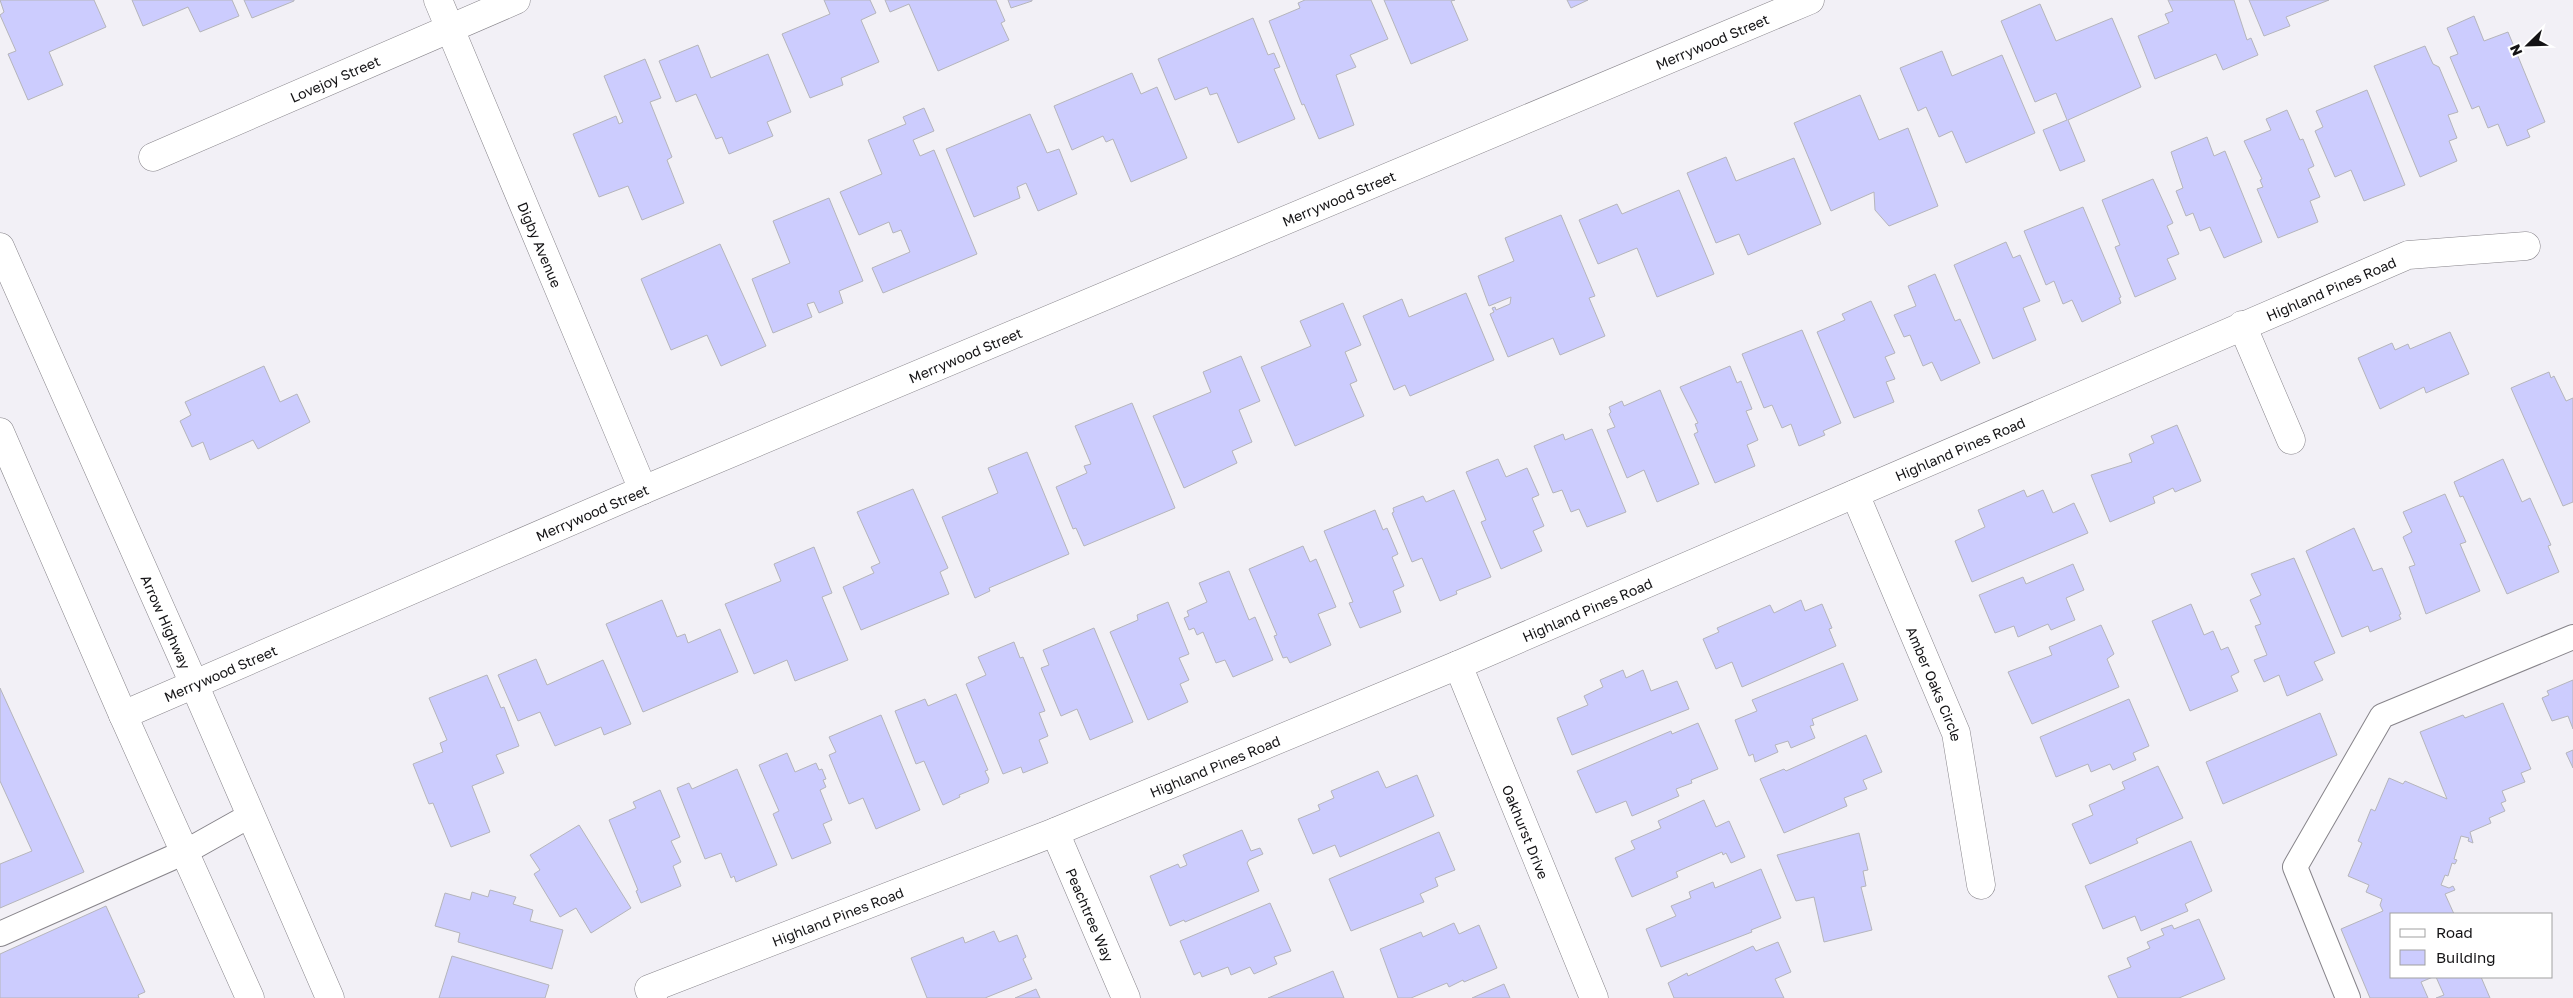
<svg xmlns="http://www.w3.org/2000/svg" width="2573" height="998" font-family="'Golos Text',sans-serif">
<style>
.building{fill:#ccccfe;stroke:#b5b5bb}
.lines{fill:none;stroke-linecap:round;stroke-linejoin:round}
.lane-casing{stroke:#87848a;stroke-width:26}
.street-casing{stroke:#87848a;stroke-width:29}
.primary-casing{stroke:#87848a;stroke-width:29}
.lane{stroke:#fff;stroke-width:24}
.street{stroke:#fff;stroke-width:28}
.primary{stroke:#fff;stroke-width:28}
.labels{text-anchor:middle;dominant-baseline:central;stroke-width:4;stroke-linejoin:round;paint-order:stroke}
.street-label{font-size:14px;fill:#141315;stroke:#fff}
</style>
<rect width="100%" height="100%" fill="#f2f0f6"/>
<g class="building">
<path d="M0,0H94L106,27L49,52L63,85L28,100L8,54L16,51L0,15L4,12Z"/>
<path d="M132,0H232L239,16L200,32L188,7L143,26Z"/>
<path d="M244,0H294V1L252,18Z"/>
<path d="M824,0H870L876,13L861,20L879,62L841,78L843,85L810,98L782,34L830,14Z"/>
<path d="M885,0H996L1005,21L1001,23L1009,40L938,71L909,4L890,12Z"/>
<path d="M1008,0H1032V1L1011,8Z"/>
<path d="M1305,0H1371L1388,39L1350,55L1356,67L1336,75L1354,125L1319,139L1304,104L1302,105L1269,21L1300,8L1298,3Z"/>
<path d="M1384,0H1455L1451,1L1468,40L1411,64Z"/>
<path d="M1567,0H1588L1571,8Z"/>
<path d="M2168,0H2234L2247,40L2251,38L2258,55L2223,70L2216,54L2155,79L2138,36L2169,23L2165,14L2173,11Z"/>
<path d="M2249,0H2329L2286,17L2290,26L2264,36Z"/>
<path d="M2040,4L2056,41L2112,18L2141,87L2068,120L2085,161L2060,171L2043,130L2067,120L2056,93L2035,102L2001,21Z"/>
<path d="M2474,16L2484,41L2508,32L2545,122L2527,130L2530,137L2507,146L2498,124L2488,128L2479,106L2472,109L2450,57L2458,54L2447,28Z"/>
<path d="M1253,18L1268,55L1274,53L1280,67L1274,69L1295,119L1238,143L1217,93L1210,95L1207,87L1175,100L1158,59Z"/>
<path d="M698,45L711,78L768,54L791,112L767,122L773,136L729,154L722,137L716,139L696,94L676,102L659,61Z"/>
<path d="M2425,46L2433,64L2439,67L2458,112L2448,115L2457,138L2449,141L2457,161L2420,177L2374,66Z"/>
<path d="M1942,51L1952,76L2002,55L2035,133L1966,163L1952,131L1939,137L1926,107L1918,111L1900,68Z"/>
<path d="M645,59L661,98L650,102L672,157L667,160L684,203L642,220L628,186L599,197L573,134L616,116L619,124L623,122L604,76Z"/>
<path d="M1132,73L1141,94L1157,87L1187,158L1131,182L1113,139L1106,142L1103,136L1072,150L1054,106Z"/>
<path d="M2367,90L2405,185L2364,201L2351,170L2335,177L2315,131L2323,127L2316,111Z"/>
<path d="M1860,95L1879,140L1908,128L1938,206L1889,226L1875,210L1874,192L1831,211L1794,123Z"/>
<path d="M924,108L934,131L913,140L920,156L934,150L977,254L883,293L872,268L910,252L901,230L893,233L889,222L859,235L840,192L882,174L868,140L906,124L903,117Z"/>
<path d="M2287,110L2300,140L2303,139L2314,166L2308,169L2320,197L2310,201L2318,222L2278,238L2257,189L2263,187L2260,180L2262,179L2244,141L2271,130L2266,119Z"/>
<path d="M1030,114L1047,153L1059,149L1077,194L1038,211L1026,183L1017,187L1020,198L974,217L946,149Z"/>
<path d="M2207,137L2214,156L2225,151L2262,242L2224,258L2210,227L2200,231L2193,213L2186,216L2176,191L2183,188L2171,152Z"/>
<path d="M1726,157L1736,181L1794,158L1821,224L1748,255L1739,234L1716,243L1687,173Z"/>
<path d="M2153,179L2173,223L2167,226L2179,254L2167,259L2176,279L2135,297L2115,247L2120,245L2102,200Z"/>
<path d="M1679,190L1714,274L1657,297L1637,248L1598,264L1579,220L1617,204L1622,214Z"/>
<path d="M829,198L863,281L839,291L843,303L819,313L814,302L807,304L812,317L773,333L752,279L790,263L773,221Z"/>
<path d="M2083,207L2121,297L2119,298L2121,303L2082,322L2072,300L2063,304L2054,281L2046,285L2024,231Z"/>
<path d="M1561,215L1595,296L1589,298L1605,336L1560,355L1553,338L1508,357L1490,314L1494,312L1492,308L1495,307L1496,310L1510,304L1511,297L1489,306L1478,276L1514,261L1505,238Z"/>
<path d="M2006,242L2013,258L2020,255L2040,301L2023,308L2036,340L1993,359L1954,265Z"/>
<path d="M720,244L766,346L721,366L707,335L671,350L641,279Z"/>
<path d="M1935,274L1955,321L1960,319L1980,363L1941,381L1932,362L1923,366L1910,335L1904,337L1894,315L1916,306L1908,286Z"/>
<path d="M1466,293L1494,360L1410,396L1405,385L1394,390L1363,316L1402,299L1409,317Z"/>
<path d="M1871,301L1895,353L1885,357L1895,379L1886,382L1894,402L1854,418L1817,332L1845,320L1842,314Z"/>
<path d="M1343,303L1361,345L1345,352L1357,381L1350,384L1364,416L1295,446L1261,367L1311,346L1300,321Z"/>
<path d="M1802,330L1841,423L1823,431L1825,435L1799,446L1791,424L1782,428L1772,405L1764,408L1742,354Z"/>
<path d="M2450,332L2469,374L2426,393L2424,387L2380,409L2358,358L2392,343L2395,350L2408,344L2410,349Z"/>
<path d="M1241,356L1260,401L1239,410L1252,442L1232,451L1237,463L1184,488L1153,416L1211,392L1203,372Z"/>
<path d="M264,366L280,402L297,394L310,422L258,449L253,440L210,460L203,442L192,447L180,421L191,415L185,402Z"/>
<path d="M1730,366L1737,383L1741,381L1752,409L1746,411L1758,440L1747,445L1755,466L1715,483L1694,434L1698,432L1695,424L1698,423L1680,387Z"/>
<path d="M2549,372L2551,378L2554,376L2566,401L2573,398V502L2563,506L2511,388Z"/>
<path d="M1660,390L1699,484L1657,502L1644,470L1627,478L1607,430L1615,427L1609,414L1611,412L1609,407L1622,401L1624,406Z"/>
<path d="M1132,403L1175,508L1084,546L1076,528L1073,529L1056,487L1087,473L1084,466L1091,464L1075,426Z"/>
<path d="M2177,425L2201,481L2175,492L2173,488L2153,497L2155,503L2110,522L2091,475L2132,462L2129,454L2154,443L2151,436Z"/>
<path d="M1592,429L1626,512L1587,527L1579,509L1571,512L1562,490L1553,493L1534,446L1563,434L1565,440Z"/>
<path d="M1027,452L1069,554L989,588L990,591L975,598L942,517L998,493L988,468Z"/>
<path d="M1498,459L1506,477L1527,468L1539,495L1532,498L1544,526L1533,531L1542,551L1501,569L1481,522L1486,520L1466,472Z"/>
<path d="M2503,459L2522,502L2530,498L2551,545L2548,546L2559,572L2507,594L2463,496L2460,497L2454,482Z"/>
<path d="M913,489L948,568L940,572L949,594L861,630L843,587L874,573L871,567L880,563L857,512Z"/>
<path d="M1454,490L1491,577L1456,591L1457,594L1440,601L1422,558L1412,562L1392,513L1394,512L1393,508L1423,496L1426,502Z"/>
<path d="M2024,490L2027,497L2043,490L2053,513L2074,503L2088,533L1972,582L1955,541L1985,527L1978,510Z"/>
<path d="M2445,494L2466,542L2460,544L2480,591L2426,614L2409,567L2415,565L2403,537L2412,532L2403,512Z"/>
<path d="M1375,510L1383,530L1387,528L1398,554L1392,557L1404,586L1393,591L1401,612L1360,628L1349,603L1353,602L1324,531Z"/>
<path d="M2354,528L2373,571L2382,568L2401,614L2399,615L2401,619L2370,632L2368,626L2342,637L2306,551Z"/>
<path d="M1303,546L1310,562L1316,559L1336,607L1318,614L1331,645L1290,663L1287,657L1283,658L1274,636L1277,635L1249,569Z"/>
<path d="M814,547L832,593L822,597L848,660L795,681L787,660L754,674L725,604L781,581L774,564Z"/>
<path d="M2294,558L2335,653L2314,662L2323,680L2287,696L2279,675L2264,682L2254,660L2267,655L2255,626L2261,624L2250,600L2261,595L2251,574Z"/>
<path d="M2073,564L2084,590L2066,598L2075,620L2051,630L2048,624L2018,637L2014,626L1995,633L1979,595L2023,577L2026,584Z"/>
<path d="M1229,571L1249,620L1255,617L1273,660L1233,677L1225,660L1216,663L1203,632L1197,635L1194,628L1189,630L1184,618L1189,616L1187,611L1207,602L1199,583Z"/>
<path d="M662,600L677,637L685,634L688,643L720,629L738,672L643,712L606,624Z"/>
<path d="M1801,600L1805,611L1822,604L1832,628L1829,629L1836,646L1742,687L1732,662L1716,669L1703,639L1719,632L1717,628L1770,605L1774,613Z"/>
<path d="M1168,602L1189,654L1179,658L1189,680L1180,684L1188,702L1148,720L1110,632L1138,620L1137,615Z"/>
<path d="M2191,604L2204,635L2213,631L2221,650L2228,647L2239,672L2231,676L2238,691L2190,711L2152,621Z"/>
<path d="M2101,625L2114,654L2107,659L2119,687L2032,724L2008,672L2052,655L2049,647Z"/>
<path d="M1094,628L1133,722L1090,740L1077,709L1061,716L1041,668L1049,665L1043,650Z"/>
<path d="M1014,642L1020,658L1023,657L1045,711L1039,713L1048,736L1039,740L1048,763L1023,773L1021,767L1003,774L966,684L986,675L978,657Z"/>
<path d="M536,659L547,685L603,660L631,724L604,735L601,727L555,746L540,712L518,721L498,675Z"/>
<path d="M1843,663L1858,700L1812,719L1814,725L1810,726L1815,738L1791,748L1788,741L1775,745L1778,752L1755,762L1753,754L1749,756L1735,720L1757,711L1752,700Z"/>
<path d="M1623,670L1626,678L1643,670L1651,691L1677,681L1689,709L1572,755L1557,718L1588,705L1584,696L1603,687L1600,680Z"/>
<path d="M487,675L501,708L504,707L519,746L496,755L504,773L472,786L490,832L451,847L433,803L429,804L413,764L443,752L440,743L447,740L429,698Z"/>
<path d="M2573,680V729L2568,716L2552,721L2542,698L2549,695L2547,691Z"/>
<path d="M0,688L84,872L0,908V864L32,851L0,781Z"/>
<path d="M956,694L988,770L985,771L989,779L988,783L959,795L960,797L943,805L924,761L916,764L895,711L925,699L928,706Z"/>
<path d="M2129,699L2149,746L2133,753L2136,760L2113,770L2110,764L2091,772L2088,764L2056,777L2040,737Z"/>
<path d="M2503,703L2531,769L2521,773L2525,782L2502,791L2506,801L2501,803L2505,811L2489,818L2491,823L2470,832L2473,843L2468,841L2469,838L2461,836L2454,859L2457,860L2455,864L2452,863L2448,876L2445,875L2441,885L2449,888L2453,886L2455,890L2445,894L2454,914H2392V977H2433L2421,982L2428,998H2370L2341,929L2383,911L2380,905L2382,899L2366,892L2369,885L2348,876L2362,843L2358,841L2371,809L2375,811L2389,778L2403,784L2405,781L2447,799L2420,732L2463,715L2465,718Z"/>
<path d="M2320,713L2337,755L2223,804L2206,762Z"/>
<path d="M881,715L920,810L876,829L863,798L849,804L829,755L836,752L829,737Z"/>
<path d="M1698,723L1718,769L1691,780L1692,783L1676,789L1679,796L1632,816L1626,801L1596,813L1577,771L1671,731L1672,734Z"/>
<path d="M1866,735L1882,772L1863,780L1867,789L1844,798L1847,806L1784,833L1760,779L1784,769L1786,771Z"/>
<path d="M2573,750V768L2566,753Z"/>
<path d="M787,753L795,772L816,763L819,770L822,769L826,779L823,780L826,787L820,790L832,820L823,824L831,843L792,859L773,814L779,811L759,765Z"/>
<path d="M2158,766L2183,818L2136,839L2138,843L2090,864L2072,824L2093,815L2089,805L2125,789L2122,782Z"/>
<path d="M737,769L777,865L736,882L734,876L731,878L721,853L705,859L677,788L689,783L692,789Z"/>
<path d="M1378,771L1386,788L1417,775L1434,816L1340,857L1335,845L1313,854L1298,819L1320,810L1318,805L1334,798L1331,791Z"/>
<path d="M660,790L680,837L671,841L681,862L673,866L681,886L641,903L636,891L638,890L609,820L636,808L633,802Z"/>
<path d="M1704,800L1716,827L1729,821L1745,857L1731,863L1726,853L1723,855L1722,852L1676,872L1678,877L1632,897L1615,858L1635,849L1631,841L1661,828L1658,821Z"/>
<path d="M579,825L631,908L591,933L576,908L560,917L534,874L540,870L530,855Z"/>
<path d="M1242,830L1251,851L1260,848L1263,854L1249,860L1247,863L1259,891L1185,922L1184,920L1170,926L1150,876L1178,864L1180,868L1187,865L1183,855Z"/>
<path d="M1439,832L1455,870L1435,878L1438,886L1420,894L1424,902L1351,931L1329,879Z"/>
<path d="M1859,833L1868,870L1863,871L1866,886L1861,887L1872,930L1824,942L1814,897L1796,901L1777,855Z"/>
<path d="M2191,841L2212,891L2185,904L2188,911L2141,931L2135,916L2103,929L2085,886Z"/>
<path d="M1761,869L1781,918L1751,930L1752,932L1661,967L1646,929L1676,916L1671,906L1691,898L1689,892L1713,882L1715,888Z"/>
<path d="M490,890L516,897L513,904L533,910L530,921L563,930L552,969L458,942L460,933L435,926L445,893L470,900L472,892L488,897Z"/>
<path d="M1270,903L1291,951L1274,957L1277,964L1254,974L1250,967L1231,975L1228,967L1202,977L1200,972L1194,975L1180,941Z"/>
<path d="M106,906L145,992L138,995L139,998H0V954Z"/>
<path d="M2199,919L2225,979L2179,998H2118L2108,976L2131,967L2127,958L2150,948L2147,942L2164,935L2161,929L2172,925L2174,929Z"/>
<path d="M1454,923L1459,934L1479,925L1497,968L1464,982L1463,980L1449,987L1447,983L1411,998H1398L1380,949L1421,932L1423,937Z"/>
<path d="M994,931L999,942L1017,935L1026,957L1023,959L1032,979L985,998H927L911,958L963,937L965,943Z"/>
<path d="M1778,942L1791,972L1775,979L1784,998H1674L1668,983L1687,973L1688,976L1753,946L1756,951Z"/>
<path d="M452,956L549,985L545,998H439Z"/>
<path d="M1333,971L1344,998H1268Z"/>
<path d="M2436,977H2481L2490,998H2436L2444,995Z"/>
<path d="M1504,984L1510,998H1472Z"/>
<path d="M1036,989L1040,998H1015Z"/>
</g>
<g class="lines">
<defs>
<g id="lane">
<path d="M0,934L185,852L251,815"/>
<path d="M2348,998L2295,867L2382,716L2573,637"/>
</g>
<g id="street">
<path id="s1" d="M438,0L643,490"/>
<path id="s2" d="M153,157L516,0"/>
<path d="M2242,325L2291,440"/>
<path id="s3" d="M1855,494L1956,733L1981,885"/>
<path id="s4" d="M1458,665L1594,998"/>
<path id="s5" d="M123,715L643,490L1810,0"/>
<path id="s6" d="M1055,832L1126,998"/>
<path id="s7" d="M653,998L649,989L1055,832L1458,665L2408,255L2526,246"/>
</g>
<g id="primary">
<path id="s8" d="M0,247L194,684L330,998"/>
<path d="M0,432L123,715L250,998"/>
</g>
</defs>
<use href="#lane" class="lane-casing"/>
<use href="#street" class="street-casing"/>
<use href="#primary" class="primary-casing"/>
<use href="#lane" class="lane"/>
<use href="#street" class="street"/>
<use href="#primary" class="primary"/>
</g>
<g class="labels">
<g class="street-label">
<text stroke="none"><textPath href="#s5" startOffset="1726">Merrywood Street</textPath></text>
<text stroke="none"><textPath href="#s2" startOffset="198">Lovejoy Street</textPath></text>
<text stroke="none"><textPath href="#s5" startOffset="1321">Merrywood Street</textPath></text>
<text stroke="none"><textPath href="#s1" startOffset="265">Digby Avenue</textPath></text>
<text stroke="none"><textPath href="#s7" startOffset="1832">Highland Pines Road</textPath></text>
<text stroke="none"><textPath href="#s5" startOffset="916">Merrywood Street</textPath></text>
<text stroke="none"><textPath href="#s7" startOffset="1428">Highland Pines Road</textPath></text>
<text stroke="none"><textPath href="#s5" startOffset="511">Merrywood Street</textPath></text>
<text stroke="none"><textPath href="#s7" startOffset="1022">Highland Pines Road</textPath></text>
<text stroke="none"><textPath href="#s8" startOffset="410">Arrow Highway</textPath></text>
<text stroke="none"><textPath href="#s5" startOffset="106">Merrywood Street</textPath></text>
<text stroke="none"><textPath href="#s3" startOffset="206">Amber Oaks Circle</textPath></text>
<text stroke="none"><textPath href="#s7" startOffset="618">Highland Pines Road</textPath></text>
<text stroke="none"><textPath href="#s4" startOffset="180">Oakhurst Drive</textPath></text>
<text stroke="none"><textPath href="#s6" startOffset="90">Peachtree Way</textPath></text>
<text stroke="none"><textPath href="#s7" startOffset="212">Highland Pines Road</textPath></text>
</g>
</g>
<rect x="2390" y="913" width="162" height="65" fill="#ffffff" stroke="#a1a1a1"/>
<rect x="2400" y="929" width="25" height="8" fill="#ffffff" stroke="#a1a1a1"/>
<text x="2436" y="938" font-size="15" fill="#141315">Road</text>
<rect x="2400" y="950" width="25" height="15" fill="#ccccfe" stroke="#a1a1a1"/>
<text x="2436" y="963" font-size="15" fill="#141315">Building</text>
<g transform="translate(2528 45) rotate(247)" stroke="#ffffff" stroke-width="4" paint-order="stroke">
<path d="M0-4L9 19L0 12L-9 19Z" fill="#141315"/>
<text y="-8" font-size="14" font-weight="bold" text-anchor="middle" fill="#141315">N</text>
</g>
</svg>
